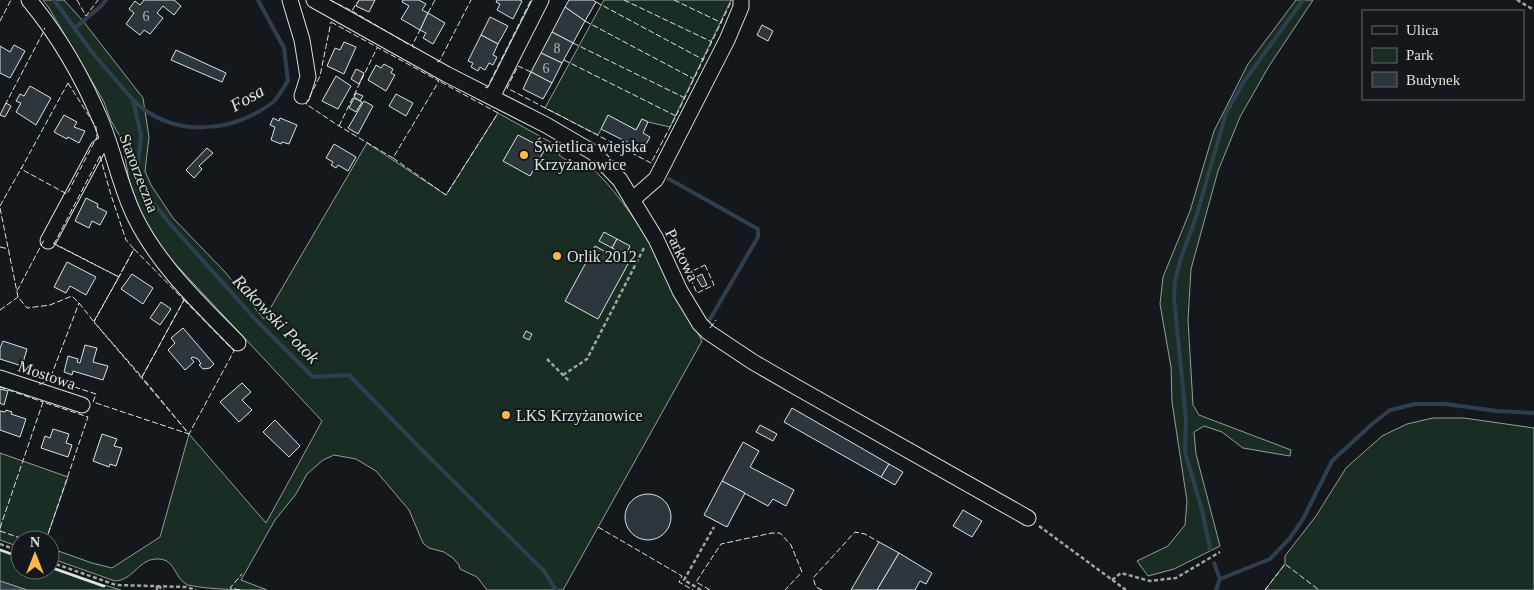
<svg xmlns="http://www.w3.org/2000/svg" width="1534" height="590" font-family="'Times New Roman',serif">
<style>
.green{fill:#1a2d24;stroke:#939e99}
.water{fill:#2f3f4d;stroke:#939e99}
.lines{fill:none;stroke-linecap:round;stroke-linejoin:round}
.stream{stroke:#2f3f4d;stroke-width:4}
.building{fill:#2c363c;stroke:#d8e6dc}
.minor-casing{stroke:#d8e6dc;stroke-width:17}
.path{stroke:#9da8a2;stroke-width:2.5;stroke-dasharray:4 2.5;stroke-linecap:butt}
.minor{stroke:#14181c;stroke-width:15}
.fence{stroke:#d8e6dc;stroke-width:1;stroke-dasharray:6 2.5;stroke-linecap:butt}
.wall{stroke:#d8e6dc;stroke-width:2.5}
.poi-dot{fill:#ffb74d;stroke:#14181c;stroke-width:2}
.labels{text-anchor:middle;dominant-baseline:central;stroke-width:4;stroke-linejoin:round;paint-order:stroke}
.number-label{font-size:14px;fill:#adbab4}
.poi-label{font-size:16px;fill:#d8e6dc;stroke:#14181c;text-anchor:start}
.street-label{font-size:16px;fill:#d8e6dc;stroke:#14181c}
.water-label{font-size:18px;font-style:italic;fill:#d8e6dc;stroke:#14181c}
</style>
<rect width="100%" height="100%" fill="#14181c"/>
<g class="green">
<path d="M43,0H64L83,21L143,98L149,137L145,171L151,185L173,218L225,272L264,319L367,143L446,195L498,113L563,149L559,155L580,169L587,163C639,211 670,279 702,341L563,590H487L477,577L460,569L459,565L453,558L444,552L429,548L423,543L409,510L376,471L356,459L334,455L323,460L307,474L296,494L275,520L241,580L267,590C242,590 212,590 188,585C174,579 176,559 158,559C139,558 134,580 115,581L50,558V548L92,563L112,568L160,537L189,434L266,523L322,421L152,239L131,192L122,140L110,119L104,102L49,8Z"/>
<path d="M604,0H731L670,127L648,122L642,119L636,130L608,116L598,135L545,108Z"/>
<path d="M1296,0H1313L1269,66L1240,117L1218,171L1191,269L1188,320L1193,405L1199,415L1291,450L1290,456L1243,448L1222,432L1204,426L1194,432L1196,454L1220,546L1174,569L1148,576L1137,561L1168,546L1185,525L1187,501L1172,402L1171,367L1160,304L1163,277L1190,211L1214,131L1248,64Z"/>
<path d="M1433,418H1464L1534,428V590H1265L1285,564V556L1316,516L1346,468L1382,436L1407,424Z"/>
<path d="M0,453L68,477L46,540H20V547L0,540Z"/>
<path d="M0,549L20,557V570H50V568L103,587L104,585L121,590H27L0,581Z"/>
</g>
<path class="water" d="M0,581L27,590H0Z"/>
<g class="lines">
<g class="stream">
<path d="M54,0L91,51L133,100L141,135L138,165L147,195L172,226L255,319L313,377L349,375L420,448L544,571L556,590"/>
<path d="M75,28L100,7L106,0"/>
<path d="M133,100C172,138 230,134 272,103C278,98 283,88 288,81L284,48L258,0"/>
<path d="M669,179L758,229V237L709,321"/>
<path d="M1210,549L1202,510L1185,452L1186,419L1174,298L1175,280L1181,258L1197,214L1226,113L1243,83L1303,0"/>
<path d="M1214,563L1220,579"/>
<path d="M1216,590L1220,579L1270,559L1290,538L1303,519L1332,461L1372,424L1390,410L1415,404H1445L1497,411L1534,413"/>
</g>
</g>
<g class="building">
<path d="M144,0H174L181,6L174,15L163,6L157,13L163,18L150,34L144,30L140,35L126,24L134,13L129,9L135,1L140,5Z"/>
<path d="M359,0H375L369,12L356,6Z"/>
<path d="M403,0H419L426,4L422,10L428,13L420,30L401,19L409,6L402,2Z"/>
<path d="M497,0H520L522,1L513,19L497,10L500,4L496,2Z"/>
<path d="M569,0H593L596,2L585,21L565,7Z"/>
<path d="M565,7L585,21L573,43L552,32Z"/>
<path d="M428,13L445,23L433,44L423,38L426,33L420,30Z"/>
<path d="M490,17L508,26L498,44L481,35Z"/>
<path d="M762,25L773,31L768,41L757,35Z"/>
<path d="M552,32L573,43L562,63L541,53Z"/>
<path d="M481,35L498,44L493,55L497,57L493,65L489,63L485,70L480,67L478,71L471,67L473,63L468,61Z"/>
<path d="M344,42L356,47L344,74L327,66L335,48L340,50Z"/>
<path d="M14,45L25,51L10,78L0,73V46L10,52Z"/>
<path d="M176,50L226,73L222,82L171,60Z"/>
<path d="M541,53L562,63L552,83L531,72Z"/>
<path d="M384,64L393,69L391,73L395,75L386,91L368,80L376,65L381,68Z"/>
<path d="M356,69L364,73L359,84L351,79Z"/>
<path d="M531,72L552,83L543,99L523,89Z"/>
<path d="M336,76L351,86L338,109L322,101Z"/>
<path d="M30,86L51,98L36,125L16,112L21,103L16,101L20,94L24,96Z"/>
<path d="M356,93L363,96L360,101L354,97Z"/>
<path d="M396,94L413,103L406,116L389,106Z"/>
<path d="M354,98L362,102L356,112L349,108Z"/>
<path d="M364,101L373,106L358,134L348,128Z"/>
<path d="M6,103L11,106L5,117L0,115Z"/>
<path d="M64,115L77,122L74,127L85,131L79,143L68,137L67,139L54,132Z"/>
<path d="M608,115L636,130L642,119L648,122L643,133L650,137L643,150L601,129Z"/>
<path d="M273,118L279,121L280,118L297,125L289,144L282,142L281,144L271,140L275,127L270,125Z"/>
<path d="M518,135L545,149L530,176L503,161Z"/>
<path d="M334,144L356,157L348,171L338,165L336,168L331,165L333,162L326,158Z"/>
<path d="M207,148L213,153L199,166L202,169L194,178L186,170Z"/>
<path d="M86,198L98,204L97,207L107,212L100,225L92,221L89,228L75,221Z"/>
<path d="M604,232L617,239L612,248L599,241Z"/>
<path d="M617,239L630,246L626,255L612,248Z"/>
<path d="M595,246L628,264L598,319L565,301Z"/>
<path d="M67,262L96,277L86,295L70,286L66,293L54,287Z"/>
<path d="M132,274L153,288L143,304L121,289Z"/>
<path d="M702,274L707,285L702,287L696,277Z"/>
<path d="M161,302L171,309L160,325L150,318Z"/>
<path d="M183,328L214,364L210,368L203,369L199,365L201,364L198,359L193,357L191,358L194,362L185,370L168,350L175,343L171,338Z"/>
<path d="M526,331L532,334L529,340L523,337Z"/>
<path d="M3,341L27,349L22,366L0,359V348Z"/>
<path d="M85,345L97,348L93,362L108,366L103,380L73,371L72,375L64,372L68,356L78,359L77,362L80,363Z"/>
<path d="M242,383L251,392L242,400L252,410L239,422L220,402Z"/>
<path d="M0,389L8,391L4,405L0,403Z"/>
<path d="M792,408L889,464L881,477L784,422Z"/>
<path d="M6,410L12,412L11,414L26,419L20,437L0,430V411L5,412Z"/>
<path d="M275,420L300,446L289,457L263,432Z"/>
<path d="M760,425L777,434L773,441L756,432Z"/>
<path d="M53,429L69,434L66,443L72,445L68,457L41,448L45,436L50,438Z"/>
<path d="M102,434L117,439L114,446L122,448L116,466L110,464L109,467L93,461Z"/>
<path d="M743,442L759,451L750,467L794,490L786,506L773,499L768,506L722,481Z"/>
<path d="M889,464L903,472L895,485L881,477Z"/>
<path d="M722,481L745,493L727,527L704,515Z"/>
<circle cx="648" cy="517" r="23"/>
<path d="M963,510L982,521L972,537L953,526Z"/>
<path d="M879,542L899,553L877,590H851Z"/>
<path d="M899,553L932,573L926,584L920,581L915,590H877Z"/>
</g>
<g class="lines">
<defs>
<g id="minor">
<path d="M29,0C58,35 83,78 101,121C114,152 120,187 135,217C159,266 201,305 238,343"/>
<path d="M290,0L302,40L308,77L302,96"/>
<path d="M314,0L446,74L546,125L594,153L620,180L656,239L680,291L700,324L708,332L753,362L798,388L1028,518"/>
<path d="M492,97L541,0"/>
<path d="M632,200L656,179L727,40L741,7V0"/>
<path d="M48,241L98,148L107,142"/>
<path d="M0,378L82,405"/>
</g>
</defs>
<use href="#minor" class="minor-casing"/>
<g class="path">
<path d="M1517,0L1534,10"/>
<path d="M547,359L569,381"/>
<path d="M563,375L587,359L645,246"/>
<path d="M1039,526L1126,590"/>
<path d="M0,544L20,551"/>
<path d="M50,562L116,585L186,587L196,590"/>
<path d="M1112,580L1121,573L1150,581L1176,578L1220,552"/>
<path d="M158,586L164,590"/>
<path d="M157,590V585"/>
<path d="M701,590L684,580L714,527"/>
</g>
<use href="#minor" class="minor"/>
<g class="fence">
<path d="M77,0L86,16L98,0"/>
<path d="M330,0L352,11L357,2"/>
<path d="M624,0L712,42"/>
<path d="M674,0L722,23"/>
<path d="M596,2L704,60"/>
<path d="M352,11L408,44"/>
<path d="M428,13L435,0"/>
<path d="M0,21L11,0"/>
<path d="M585,21L694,79"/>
<path d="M331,22L439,81L393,158L339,126L306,104L320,76Z"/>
<path d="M573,43L685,98"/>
<path d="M415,48L412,46L420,30"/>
<path d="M564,60L676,116"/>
<path d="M437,61L439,62L471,0"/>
<path d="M531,72L518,66L507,88L651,163L676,116L732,0"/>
<path d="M68,83L96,127L97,137L67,194L21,169Z"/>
<path d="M485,87L487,88L531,0"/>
<path d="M5,105L45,29L44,28"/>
<path d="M339,126L377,48"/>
<path d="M100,156L111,195L126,240L134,249L119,277L54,244Z"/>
<path d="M393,158L446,195L498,113L439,81"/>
<path d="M0,206L22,167"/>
<path d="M0,208L18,297L27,308L50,305L72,296L80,304"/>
<path d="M53,243L119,277L94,321"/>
<path d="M0,247L9,249"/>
<path d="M134,249L184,300L142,377L94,322Z"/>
<path d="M705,265L714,285L697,293L688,273Z"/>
<path d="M17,291L44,240"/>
<path d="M184,300L234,351L189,434L142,377Z"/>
<path d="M79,303L94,322L189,434L93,402L96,394L50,379Z"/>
<path d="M0,310L18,297"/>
<path d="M710,328L716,320"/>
<path d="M39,384H41L50,379"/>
<path d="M0,387L43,402"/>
<path d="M598,527L682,576L679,582L693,590"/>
<path d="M0,528L43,402L88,417L46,540"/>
<path d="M0,531L26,540"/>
<path d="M240,590L230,588L242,574"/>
<path d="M710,590L696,582L721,544L772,533H780L791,545L802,572L785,590"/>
<path d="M822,590L816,587L813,578L855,532L865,534L879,542"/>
<path d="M1265,590L1285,564L1319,590"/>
</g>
<g class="wall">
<path d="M0,550L20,557"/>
<path d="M50,567L104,586"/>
</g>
</g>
<g class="poi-dot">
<circle cx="524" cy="155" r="5"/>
<circle cx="557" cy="256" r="5"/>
<circle cx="506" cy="415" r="5"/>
</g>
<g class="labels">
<g class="number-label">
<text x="146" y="16">6</text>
<text x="557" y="48">8</text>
<text x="546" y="68">6</text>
</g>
<g class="poi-label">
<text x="534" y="146">Świetlica wiejska<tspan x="534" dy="18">Krzyżanowice</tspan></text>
<text x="567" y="256">Orlik 2012</text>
<text x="516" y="415">LKS Krzyżanowice</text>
</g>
<g class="street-label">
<text transform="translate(139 173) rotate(69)">Starorzeczna</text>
<text transform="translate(682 255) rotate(64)">Parkowa</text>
<text transform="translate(47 375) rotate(19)">Mostowa</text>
</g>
<g class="water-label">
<text transform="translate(247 98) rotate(-30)">Fosa</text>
<text transform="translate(276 319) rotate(46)">Rakowski Potok</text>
</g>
</g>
<rect x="1362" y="10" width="162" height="90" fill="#14181c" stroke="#626a69"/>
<rect x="1372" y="26" width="25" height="8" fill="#14181c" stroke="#626a69"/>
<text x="1406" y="35" font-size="15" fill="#d8e6dc">Ulica</text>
<rect x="1372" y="48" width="25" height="15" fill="#1a2d24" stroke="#626a69"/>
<text x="1406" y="60" font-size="15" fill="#d8e6dc">Park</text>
<rect x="1372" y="72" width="25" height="15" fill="#2c363c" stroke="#626a69"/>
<text x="1406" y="85" font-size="15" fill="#d8e6dc">Budynek</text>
<g transform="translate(35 555)"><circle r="24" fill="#14181c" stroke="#626a69"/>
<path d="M0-4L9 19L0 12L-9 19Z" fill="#ffb74d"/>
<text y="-8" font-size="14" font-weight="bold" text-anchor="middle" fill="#d8e6dc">N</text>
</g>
</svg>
